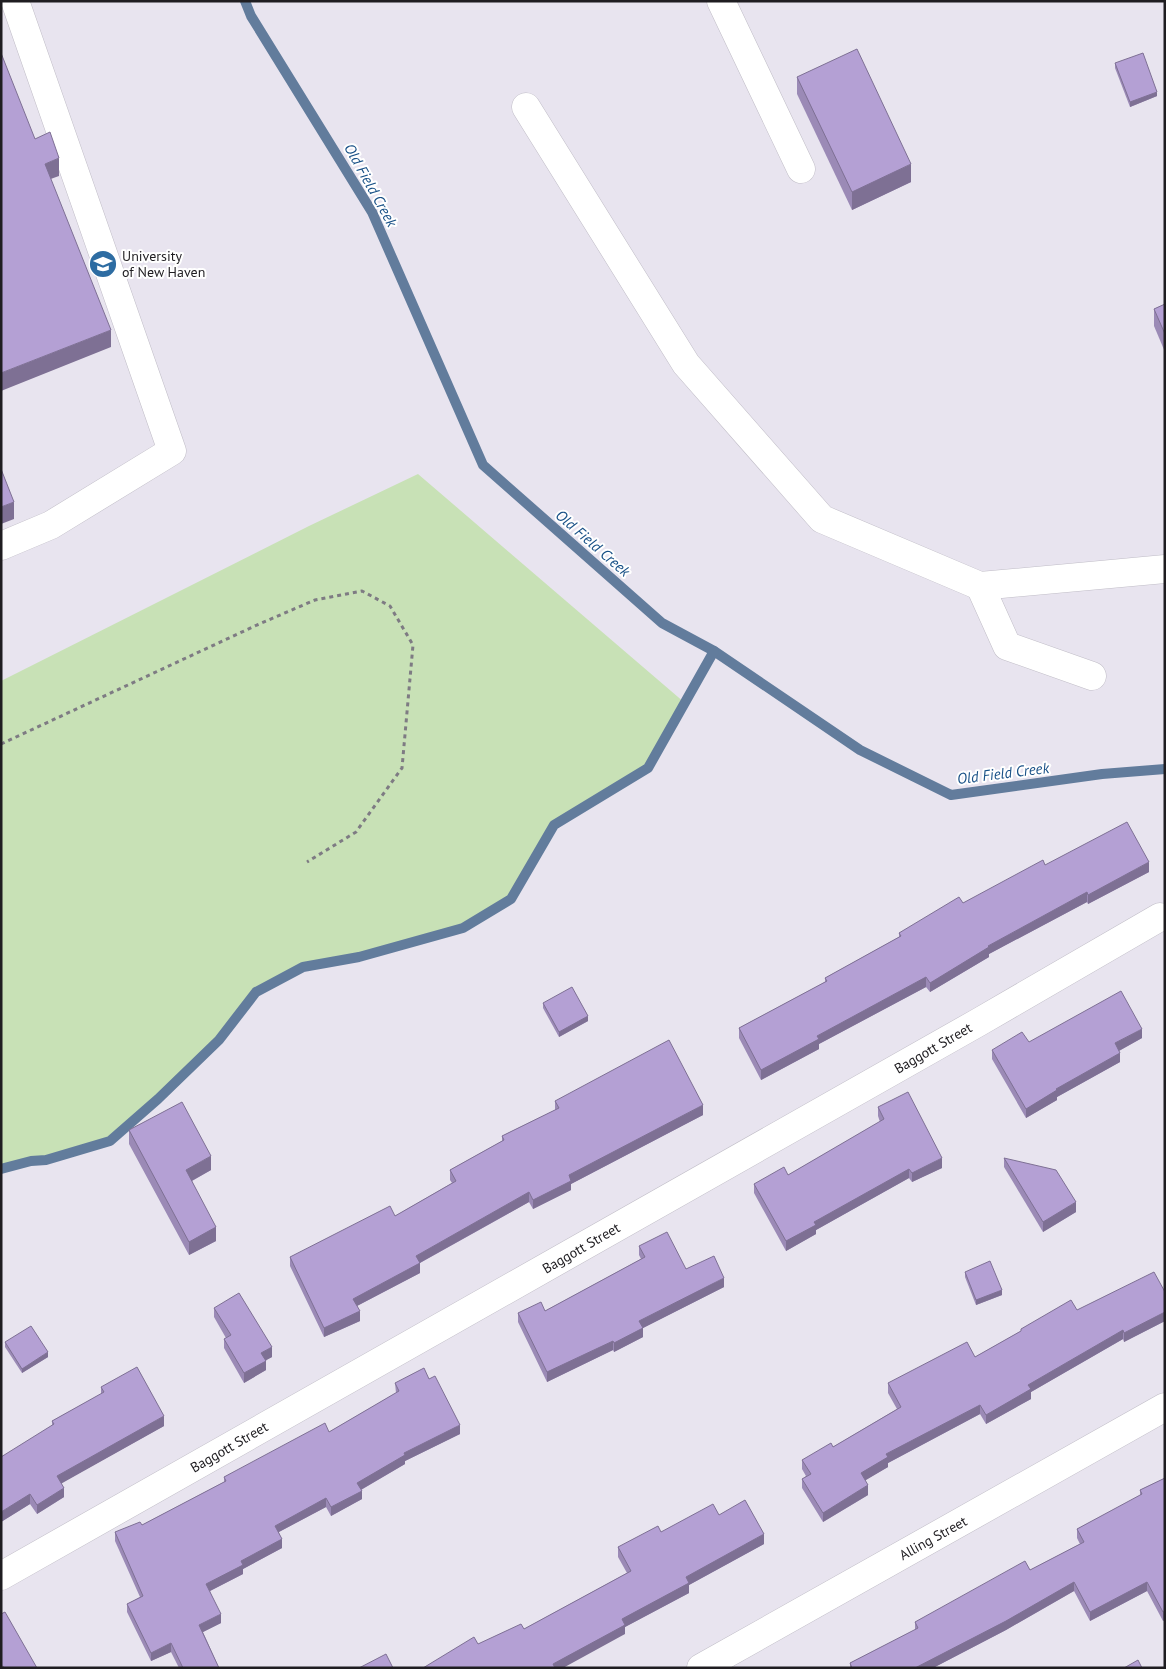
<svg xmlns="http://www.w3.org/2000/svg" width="1166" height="1669" font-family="'PT Sans',sans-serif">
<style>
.green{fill:#c8e1b6}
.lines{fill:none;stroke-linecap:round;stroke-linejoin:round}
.stream{stroke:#627c9c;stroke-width:10}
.minor-casing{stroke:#c0bdc7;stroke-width:29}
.path{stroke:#7e7b83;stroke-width:3;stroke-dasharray:4 4;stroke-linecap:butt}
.minor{stroke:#fff;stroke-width:28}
.wall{fill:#9b8ab6}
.shaded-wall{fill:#7e7094}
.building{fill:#b4a0d4;stroke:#7e7094}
.labels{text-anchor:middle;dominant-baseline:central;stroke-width:4;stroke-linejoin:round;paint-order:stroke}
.poi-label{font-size:14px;fill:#1f1d21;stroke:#fff;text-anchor:start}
.street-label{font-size:14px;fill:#1f1d21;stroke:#fff}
.water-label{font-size:15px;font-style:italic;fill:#195187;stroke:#fff}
</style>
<rect width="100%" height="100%" fill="#e8e4ef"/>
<path class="green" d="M418,474L685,703L648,768L554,825L511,899L463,928L359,957L302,967L256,992L219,1040L158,1099L110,1141L46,1160L1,1170V681L309,526Z"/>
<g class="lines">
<g class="stream">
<path d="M245,1L251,16L372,212L483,465L662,623L714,651L860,750L951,795L1102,774L1165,769"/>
<path d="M1,1169L31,1161L46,1160L110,1141L158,1099L219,1040L256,992L303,967L359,957L463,928L511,899L554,825L648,768L714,651"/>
</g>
<defs>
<g id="minor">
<path d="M721,1L801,169"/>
<path d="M526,107L686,364L822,519L980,586L1165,569"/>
<path d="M1,546L51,525L172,451L15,1"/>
<path d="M980,586L1007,646L1092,676"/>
<path d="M1,1576L979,1022L1160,917"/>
<path d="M701,1668L1165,1407"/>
</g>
</defs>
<use href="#minor" class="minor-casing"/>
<path class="path" d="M1,744L257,625L315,600L362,591L390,606L413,645L402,768L356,832L307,862"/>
<use href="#minor" class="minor"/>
</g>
<g class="wall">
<path d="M1115,63L1157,96L1130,107L1115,68Z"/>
<path d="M797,77L911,182L852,210L797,94Z"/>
<path d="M1165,304V352L1154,326V309Z"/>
<path d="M1045,865L1149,872L1088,904L1087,902L989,954V957L930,992L926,987L819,1044V1049L761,1080L739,1038V1028L825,982V978L899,937V933Z"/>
<path d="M543,1003L588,1021L559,1037L543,1008Z"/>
<path d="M1142,1038L1119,1051L1120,1062L1057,1097V1100L1026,1118L992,1059V1050L1029,1042Z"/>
<path d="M555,1101L703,1115L571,1184V1190L533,1209L529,1202L420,1263V1273L357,1306L360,1321L324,1337L290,1266V1257L395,1216L452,1183L450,1180V1170L502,1141V1136L555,1110Z"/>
<path d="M878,1107L942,1168L912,1182L909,1178L816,1230V1234L786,1251L754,1193V1184L788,1175L880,1122L878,1116Z"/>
<path d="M129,1130L211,1170L192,1181L216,1241L189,1255L129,1144Z"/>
<path d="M1004,1158L1076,1212L1043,1232L1004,1167Z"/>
<path d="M639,1246L724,1287L643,1328V1337L614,1352L613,1350L547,1382L518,1322V1313L545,1311L641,1259L639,1255Z"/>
<path d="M965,1272L1002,1295L976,1305L965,1277Z"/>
<path d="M1165,1292V1321L1124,1342L1123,1339L1031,1392V1399L986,1424L980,1414L888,1463V1467L865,1480L868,1495L823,1522L802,1488V1479L806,1476L802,1469V1460L833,1447L897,1409L888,1393V1383L975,1357L1021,1331V1329L1077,1310Z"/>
<path d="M214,1308L272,1357L266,1360V1370L244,1383L224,1348V1339L226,1338L214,1317Z"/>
<path d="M5,1342L48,1357L22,1373L5,1347Z"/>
<path d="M429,1379L460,1434L405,1461V1464L361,1490L362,1499L331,1516L326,1507L279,1532L282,1548L243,1569V1574L210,1591L221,1623L203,1632L219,1668H179L171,1652L151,1661L127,1612V1604L140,1597L115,1541V1532L142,1525L224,1482V1477L329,1432L396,1393L395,1383Z"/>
<path d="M101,1387L164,1426L61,1483L64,1497L37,1514L30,1504L1,1522L52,1425V1421L101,1394Z"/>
<path d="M1165,1478L1163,1621L1147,1591L1090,1621L1074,1591L1006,1630L933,1668H850V1663L915,1630V1622L1030,1570L1080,1544L1077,1538V1529L1140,1496V1490Z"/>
<path d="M719,1515L764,1544L689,1585V1593L625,1627V1634L478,1644L524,1629L627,1573L618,1557V1547L661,1532Z"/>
</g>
<g class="shaded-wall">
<path d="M1157,92V96L1130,107V102Z"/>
<path d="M59,158V176L45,181V164Z"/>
<path d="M911,164V182L852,210V192Z"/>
<path d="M111,330V347L1,391V373Z"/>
<path d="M14,502V519L1,524V507Z"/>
<path d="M1149,862V872L1088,904V895Z"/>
<path d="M1087,892V902L989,954V957L930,992V983L988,946Z"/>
<path d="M926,977V987L819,1044V1049L761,1080V1070L817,1036Z"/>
<path d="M588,1016V1021L559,1037V1032Z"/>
<path d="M1142,1029V1038L1115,1053V1043Z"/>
<path d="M1120,1053V1062L1057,1097V1100L1026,1118V1109L1056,1089Z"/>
<path d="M703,1105V1115L571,1184V1190L533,1209V1200L569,1175Z"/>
<path d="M211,1156V1170L186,1184V1170Z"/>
<path d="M942,1158V1168L912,1182V1173Z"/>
<path d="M909,1169V1178L816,1230V1234L786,1251V1241L814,1222Z"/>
<path d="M529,1192V1202L416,1265V1256Z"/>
<path d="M1076,1202V1212L1043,1232V1222Z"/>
<path d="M216,1227V1241L189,1255V1242Z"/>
<path d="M420,1263V1273L353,1308V1299Z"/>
<path d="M724,1278V1287L643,1328V1337L614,1352V1343L639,1321Z"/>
<path d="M1002,1290V1295L976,1305V1300Z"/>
<path d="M360,1311V1321L324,1337V1328Z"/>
<path d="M1165,1312V1321L1124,1342V1333Z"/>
<path d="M1123,1330V1339L1031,1392V1399L986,1424V1415L1028,1385Z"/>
<path d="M613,1341V1350L547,1382V1372Z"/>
<path d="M272,1347V1357L261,1363V1353Z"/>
<path d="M48,1352V1357L22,1373V1369Z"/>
<path d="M266,1361V1370L244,1383V1373Z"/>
<path d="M980,1405V1414L888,1463V1467L861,1483V1473L886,1454Z"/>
<path d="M164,1416V1426L57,1486V1476Z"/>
<path d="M460,1425V1434L405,1461V1464L357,1492V1483L404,1453Z"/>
<path d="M868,1485V1495L823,1522V1513Z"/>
<path d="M64,1488V1497L37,1514V1505Z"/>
<path d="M362,1491V1499L331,1516V1507Z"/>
<path d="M30,1494V1504L1,1522V1512Z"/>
<path d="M326,1498V1507L275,1534V1526Z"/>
<path d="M764,1534V1544L689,1585V1593L625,1627V1634L563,1668H553V1664L686,1577Z"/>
<path d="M282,1539V1548L243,1569V1574L206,1593V1584L241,1561Z"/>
<path d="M1074,1582V1591L1006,1630L933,1668H915Z"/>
<path d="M1147,1582V1591L1090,1621V1612Z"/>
<path d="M1165,1611V1620L1163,1621V1612Z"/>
<path d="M221,1614V1623L199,1634V1625Z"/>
<path d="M171,1643V1652L151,1661V1653Z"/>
</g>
<g class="building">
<path d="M857,49L911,164L852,192L797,77Z"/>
<path d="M1,53L35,139L50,132L59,158L45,164L111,330L1,373Z"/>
<path d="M1143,53L1157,92L1130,102L1115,63Z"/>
<path d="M1165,304V334L1154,309Z"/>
<path d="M1,469L14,502L1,507Z"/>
<path d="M1127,822L1149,862L1088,895L1087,892L988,946L989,947L930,983L926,977L817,1036L819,1039L761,1070L739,1028L827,981L825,978L901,936L899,933L959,897L963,903L1043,860L1045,865Z"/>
<path d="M572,987L588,1016L559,1032L543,1003Z"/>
<path d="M1121,991L1142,1029L1115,1043L1120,1053L1056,1089L1057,1090L1026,1109L992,1050L1022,1032L1029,1042Z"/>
<path d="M669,1040L703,1105L569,1175L571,1181L533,1200L529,1192L416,1256L420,1263L353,1299L360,1311L324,1328L290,1257L390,1206L395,1216L456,1181L450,1170L504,1140L502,1136L559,1108L555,1101Z"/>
<path d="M908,1092L942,1158L912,1173L909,1169L814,1222L816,1225L786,1241L754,1184L784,1167L788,1175L884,1119L878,1107Z"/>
<path d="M182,1102L211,1156L186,1170L216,1227L189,1242L129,1130Z"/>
<path d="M1004,1158L1056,1170L1076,1202L1043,1222Z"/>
<path d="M667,1232L686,1269L714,1256L724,1278L639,1321L643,1328L614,1343L613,1341L547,1372L518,1313L541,1302L545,1311L645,1257L639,1246Z"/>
<path d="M990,1261L1002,1290L976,1300L965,1272Z"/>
<path d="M1154,1272L1165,1292V1312L1124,1333L1123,1330L1028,1385L1031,1389L986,1415L980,1405L886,1454L888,1457L861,1473L868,1485L823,1513L802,1479L811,1474L802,1460L831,1443L833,1447L901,1407L888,1383L967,1342L975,1357L1021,1331V1329L1071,1300L1077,1310Z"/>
<path d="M239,1293L272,1347L261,1353L266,1361L244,1373L224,1339L231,1335L214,1308Z"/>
<path d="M31,1326L48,1352L22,1369L5,1342Z"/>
<path d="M137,1367L164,1416L57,1476L64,1488L37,1505L30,1494L1,1512V1457L54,1424L52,1421L104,1392L101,1387Z"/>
<path d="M424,1368L429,1379L435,1376L460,1425L404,1453L405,1455L357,1483L362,1491L331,1507L326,1498L275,1526L282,1539L241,1561L243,1565L206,1584L221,1614L199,1625L219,1668H183L171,1643L151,1653L127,1604L143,1596L115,1532L140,1522L142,1525L226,1481L224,1477L325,1423L329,1432L399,1391L395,1383Z"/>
<path d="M1165,1478V1611L1163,1612L1147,1582L1090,1612L1074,1582L1006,1621L915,1668H852L850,1663L918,1628L915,1622L1025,1561L1030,1570L1084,1542L1077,1529L1142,1494L1140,1490Z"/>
<path d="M745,1500L764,1534L686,1577L689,1583L622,1619L625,1625L553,1664L555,1668H423L474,1637L478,1644L521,1624L524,1629L631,1571L618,1547L658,1526L661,1532L713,1504L719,1515Z"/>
<path d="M5,1612L37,1668H4L3,1666L1,1667V1614Z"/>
<path d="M386,1654L393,1668H359Z"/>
<path d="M1138,1660L1142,1668H1124Z"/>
</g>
<defs>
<symbol id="university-disc" viewBox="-11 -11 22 22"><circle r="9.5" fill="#2d6ca2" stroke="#fff"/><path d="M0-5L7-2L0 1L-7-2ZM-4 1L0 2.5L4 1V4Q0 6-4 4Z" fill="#fff"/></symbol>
</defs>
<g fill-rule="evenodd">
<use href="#university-disc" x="87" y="248" width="32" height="32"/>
</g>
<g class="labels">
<g class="poi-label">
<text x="122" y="256">University<tspan x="122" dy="16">of New Haven</tspan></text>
</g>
<g class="street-label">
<text transform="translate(933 1048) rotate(-30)">Baggott Street</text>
<text transform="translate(581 1248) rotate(-30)">Baggott Street</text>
<text transform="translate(229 1447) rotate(-30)">Baggott Street</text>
<text transform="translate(933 1538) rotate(-29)">Alling Street</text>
</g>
<g class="water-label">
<text transform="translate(371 185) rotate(61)">Old Field Creek</text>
<text transform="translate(593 543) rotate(41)">Old Field Creek</text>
<text transform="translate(1003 773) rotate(-7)">Old Field Creek</text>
</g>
</g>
<rect width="1166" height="1669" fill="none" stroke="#1f1d21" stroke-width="5"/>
</svg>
